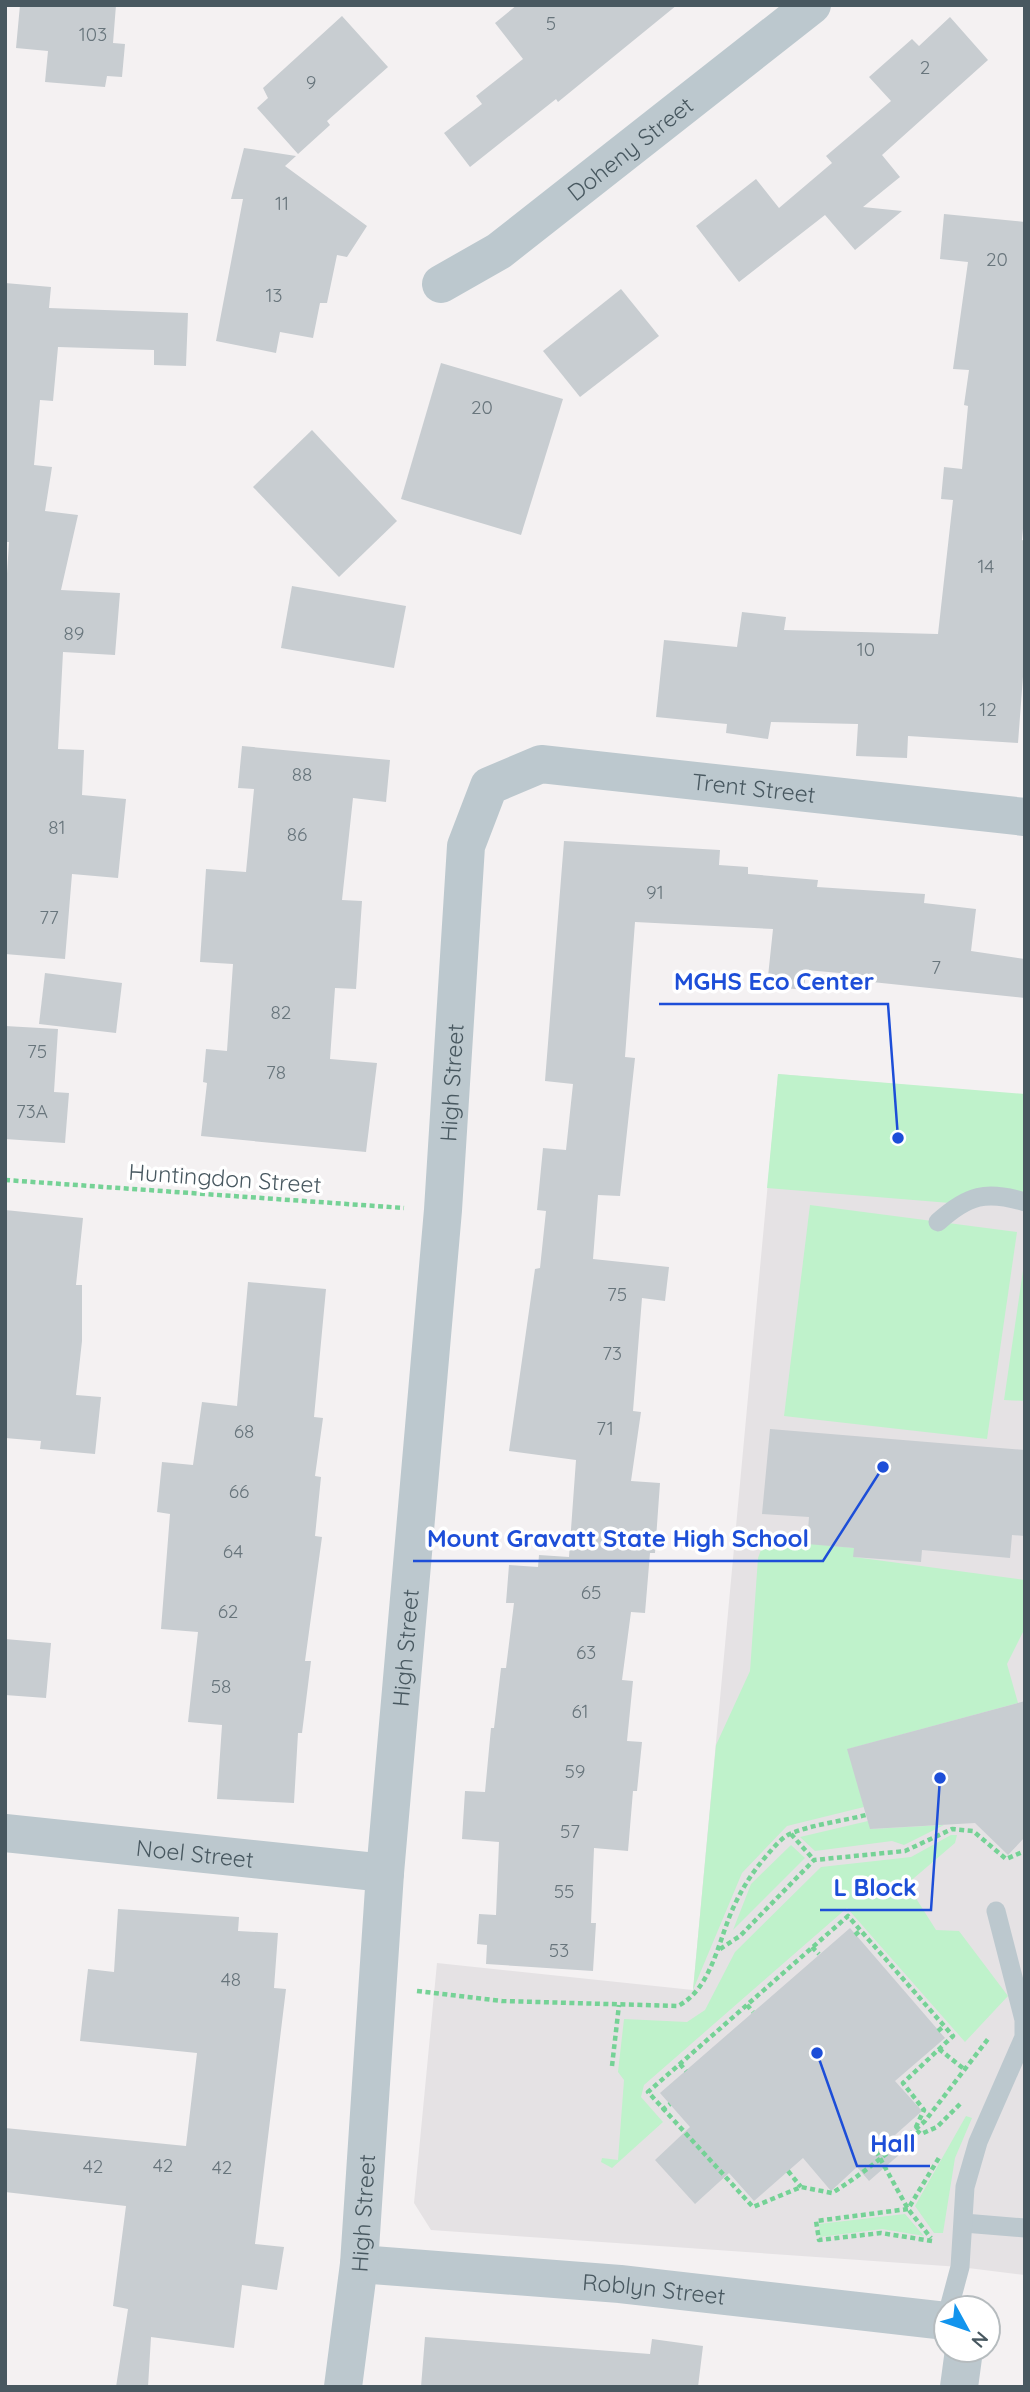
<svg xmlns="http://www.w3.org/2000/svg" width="1030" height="2392" font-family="Quicksand,sans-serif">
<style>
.education{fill:#e5e2e4}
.green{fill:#bff2cb}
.building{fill:#c8cdd1}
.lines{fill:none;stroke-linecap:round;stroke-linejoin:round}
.path{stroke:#75d296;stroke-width:4.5;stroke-dasharray:5 3.5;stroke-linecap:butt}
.service{stroke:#bcc8ce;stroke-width:19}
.minor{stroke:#bcc8ce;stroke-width:38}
.labels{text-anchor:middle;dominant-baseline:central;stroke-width:7;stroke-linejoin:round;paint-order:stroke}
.number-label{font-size:19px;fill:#68757c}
.street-label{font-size:23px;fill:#485860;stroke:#fff}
.leader{fill:none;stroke:#1d4ed8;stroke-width:2.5}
.callout-dot{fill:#1d4ed8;stroke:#fff;stroke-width:2.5}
.callout-label{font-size:24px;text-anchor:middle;font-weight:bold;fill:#1d4ed8;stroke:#fff;stroke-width:7;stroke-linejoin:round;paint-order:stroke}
</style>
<rect width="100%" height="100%" fill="#f4f1f2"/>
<path class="education" d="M778,1074L1025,1095V2275L960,2267L431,2230L414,2203L437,1963L693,1990Z"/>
<g class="green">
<path d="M778,1074L1025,1094V1196L950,1203L767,1188Z"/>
<path d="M810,1205L1017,1232L987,1439L784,1416Z"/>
<path d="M1025,1257V1401L1004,1400Z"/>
<path d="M765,1539L854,1548V1557L1025,1580V1628L1007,1664L1018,1703L848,1749L864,1807L787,1826L742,1873L693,1990L716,1745L750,1671L758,1558Z"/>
<path d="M868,1821L871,1829L944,1825L904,1845L892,1841L815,1851L800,1837Z"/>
<path d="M951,1835H957L955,1843L907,1884L936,1930L959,1931L1008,1996L965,2042L847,1908L644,2085L641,2097L663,2122L612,2168L601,2162L602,2158L618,2160L624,2080L618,2072L624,2019L687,2022L705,2010L735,1952L821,1867L911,1857Z"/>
<path d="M791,1845L805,1858L733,1930L751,1884Z"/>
<path d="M966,2116L972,2118L955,2158L943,2233H934L915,2206Z"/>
<path d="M905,2214L924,2236L882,2229L820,2237L819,2224Z"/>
</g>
<g class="building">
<path d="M20,5H116L113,43L125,44L122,77L107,76L105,87L45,82L48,51L16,48Z"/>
<path d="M517,5H677L558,102L556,99L470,167L444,133L482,104L476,96L523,59L495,23Z"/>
<path d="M342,16L388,67L327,121L330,125L298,154L257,108L268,98L263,88Z"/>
<path d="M950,17L988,60L882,155L900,177L863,207L902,211L855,250L825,215L739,282L696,226L756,179L779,208L832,163L826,156L891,101L869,77L912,39L919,46Z"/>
<path d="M244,148L296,156L285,166L367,226L347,257L337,255L327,303H320L313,338L280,332L276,353L216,341L243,199H231Z"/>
<path d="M944,214L1025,222V506L1022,540L1025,541V650L1018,743L908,736L907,758L856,756L858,724L771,722L768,739L726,733L727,724L656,717L664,640L737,647L742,612L786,617L784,630L938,634L953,500L941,499L944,467L962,469L968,406L964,405L969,370L953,369L968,262L940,259Z"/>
<path d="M5,283L51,287L49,308L188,313L186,366L154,365V350L58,347L53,401L40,400L34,465L52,467L45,511L78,515L61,590L120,593L115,655L63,652L58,749L84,750L82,795L126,799L118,878L72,874L65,959L5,954V605L9,542H5Z"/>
<path d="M621,289L659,336L580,397L543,351Z"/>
<path d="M441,363L563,399L521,535L401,499Z"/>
<path d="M312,430L397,521L339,577L253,487Z"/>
<path d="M292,586L406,606L394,668L281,648Z"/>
<path d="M242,746L390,760L386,802L353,798L342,900L362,901L356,989L335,988L330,1059L377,1063L366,1152L201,1136L207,1083L203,1082L206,1049L227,1051L233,964L200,962L206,869L246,872L254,789L238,788Z"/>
<path d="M564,841L720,850L719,865L748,867V874L818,880L817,887L925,894L924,903L976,909L971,951L1025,959V998L872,982L873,976L806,970L804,990L767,986L773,929L635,922L625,1057L635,1058L620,1196L598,1195L593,1259L669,1267L665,1301L642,1298L633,1411L641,1412L631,1481L660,1483L655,1553H650L645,1613L631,1612L622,1680L633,1681L627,1741L642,1742L637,1791H633L628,1851L594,1848L591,1923H596L593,1971L486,1964L487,1945L477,1944L479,1914L496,1915L499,1842L462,1839L465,1791L485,1792L491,1728H494L501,1668H506L514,1603H506L509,1565L538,1567L539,1555L569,1557L576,1460L509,1451L535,1269L540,1268L546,1211L537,1210L543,1148L566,1150L573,1084L545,1081Z"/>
<path d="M45,973L122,983L116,1033L39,1024Z"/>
<path d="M5,1026L58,1029L54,1092L69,1093L65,1143L5,1139Z"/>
<path d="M5,1210L83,1218L76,1285H82V1341L76,1395L101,1397L95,1454L40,1449L41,1441L5,1438Z"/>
<path d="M248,1282L326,1289L314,1417L323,1418L315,1476L321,1477L315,1536L322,1537L305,1661H311L302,1733H298L294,1803L217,1799L222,1725L188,1722L198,1632L161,1629L170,1514L157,1512L162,1462L193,1465L202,1402L237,1406Z"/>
<path d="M770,1429L1025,1450V1536L1012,1535L1010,1558L922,1550L921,1562L853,1557L854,1548L807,1544L809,1517L762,1514Z"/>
<path d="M5,1639L51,1643L46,1698L5,1695Z"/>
<path d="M1025,1701V1837L1008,1855L975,1823L870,1829L847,1749Z"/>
<path d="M118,1909L239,1917L238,1931L278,1933L274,1988L286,1989L255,2244L284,2247L277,2290L242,2285L234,2348L151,2337L148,2387H116L128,2309L113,2306L126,2206L5,2192V2128L186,2146L197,2053L80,2041L88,1969L114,1972Z"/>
<path d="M850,1928L945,2038L895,2081L922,2111L895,2135L907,2148L869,2181L857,2167L831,2191L803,2158L754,2201L729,2173L695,2204L655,2160L690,2127L660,2093Z"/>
<path d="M425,2337L650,2354L652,2339L703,2346L698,2387H421Z"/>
</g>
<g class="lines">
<g class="path">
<path d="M5,1180L404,1208"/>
<path d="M791,1834L814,1860"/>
<path d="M855,1935L861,1930"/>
<path d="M812,1947L819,1954"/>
<path d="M720,1949L740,1936L814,1860L905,1851L952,1829L973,1831L1006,1859L1025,1851"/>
<path d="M417,1991L502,2001L678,2006C713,1988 719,1936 735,1904C744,1885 754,1870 768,1854C774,1847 783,1836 792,1833C815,1824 843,1821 866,1815"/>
<path d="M747,2005L753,2012"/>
<path d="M938,2031L944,2026"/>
<path d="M939,2049L964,2069"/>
<path d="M680,2064L686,2071"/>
<path d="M612,2066L619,2005"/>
<path d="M960,2104L937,2127L921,2134L915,2129L924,2110L903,2083L953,2036L848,1916L648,2092L753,2207L801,2187L832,2193C866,2172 895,2147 925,2121L988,2039"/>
<path d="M662,2110L670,2104"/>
<path d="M876,2151L908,2209L931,2238"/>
<path d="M788,2171L801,2187"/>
<path d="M932,2241L881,2233L819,2240L816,2221L908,2209L940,2156"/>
</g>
<g class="service">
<path d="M938,1222C968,1195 986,1190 1025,1202"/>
<path d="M964,2223L1025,2228"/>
<path d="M949,2308L960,2267L965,2187L978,2142L1024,2037V2020L996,1911"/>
</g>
<g class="minor">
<path id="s1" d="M441,284L499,251L812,5"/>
<path id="s2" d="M5,1833L385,1873"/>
<path id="s3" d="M359,2264L620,2284L946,2321"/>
<path id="s4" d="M343,2387L359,2264L385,1873L443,1210L466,846L489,786L541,764L1025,817"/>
<path d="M959,2387L964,2350"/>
</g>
</g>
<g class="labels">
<g class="number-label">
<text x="551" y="23">5</text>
<text x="93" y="34">103</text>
<text x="925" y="67">2</text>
<text x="311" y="82">9</text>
<text x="282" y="203">11</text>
<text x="997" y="259">20</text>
<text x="274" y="295">13</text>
<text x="482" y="407">20</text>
<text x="986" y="566">14</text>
<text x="74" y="633">89</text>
<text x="866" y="649">10</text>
<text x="988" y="709">12</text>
<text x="302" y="774">88</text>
<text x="57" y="827">81</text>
<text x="297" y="834">86</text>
<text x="655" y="892">91</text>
<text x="49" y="917">77</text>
<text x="936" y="967">7</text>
<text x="281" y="1012">82</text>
<text x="37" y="1051">75</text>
<text x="276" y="1072">78</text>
<text x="32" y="1111">73A</text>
<text x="617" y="1294">75</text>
<text x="612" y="1353">73</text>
<text x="605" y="1428">71</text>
<text x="244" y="1431">68</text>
<text x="239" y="1491">66</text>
<text x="233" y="1551">64</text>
<text x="591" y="1592">65</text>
<text x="228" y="1611">62</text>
<text x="586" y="1652">63</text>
<text x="221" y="1686">58</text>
<text x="580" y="1711">61</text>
<text x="575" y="1771">59</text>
<text x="570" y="1831">57</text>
<text x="564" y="1891">55</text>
<text x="559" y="1950">53</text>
<text x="231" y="1979">48</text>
<text x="163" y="2165">42</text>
<text x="93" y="2166">42</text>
<text x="222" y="2167">42</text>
</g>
<g class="street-label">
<text stroke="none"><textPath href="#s1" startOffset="233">Doheny Street</textPath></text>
<text stroke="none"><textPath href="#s4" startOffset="1881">Trent Street</textPath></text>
<text stroke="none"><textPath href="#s4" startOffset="1309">High Street</textPath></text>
<text transform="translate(225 1178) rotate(4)">Huntingdon Street</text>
<text stroke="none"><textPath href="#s4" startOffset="742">High Street</textPath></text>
<text stroke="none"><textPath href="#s2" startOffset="191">Noel Street</textPath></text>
<text stroke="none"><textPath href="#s4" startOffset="175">High Street</textPath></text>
<text stroke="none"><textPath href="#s3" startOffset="296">Roblyn Street</textPath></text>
</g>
</g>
<path class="leader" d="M898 1138L888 1004H659M883 1467L823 1561H413M940 1778L931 1910H820M817 2053L857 2166H930"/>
<g class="callout-dot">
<circle cx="898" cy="1138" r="7"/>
<circle cx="883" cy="1467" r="7"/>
<circle cx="940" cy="1778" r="7"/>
<circle cx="817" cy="2053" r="7"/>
</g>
<g class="callout-label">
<text x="774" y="990">MGHS Eco Center</text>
<text x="618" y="1547">Mount Gravatt State High School</text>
<text x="875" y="1896">L Block</text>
<text x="893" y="2152">Hall</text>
</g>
<rect width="1030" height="2392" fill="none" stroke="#485860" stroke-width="14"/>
<g transform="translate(967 2329) rotate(130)"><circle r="33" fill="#ffffff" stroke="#b6bcbf" stroke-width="2"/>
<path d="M0-5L12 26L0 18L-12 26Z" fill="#1294ed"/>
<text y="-10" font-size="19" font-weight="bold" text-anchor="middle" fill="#485860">N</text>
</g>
</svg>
